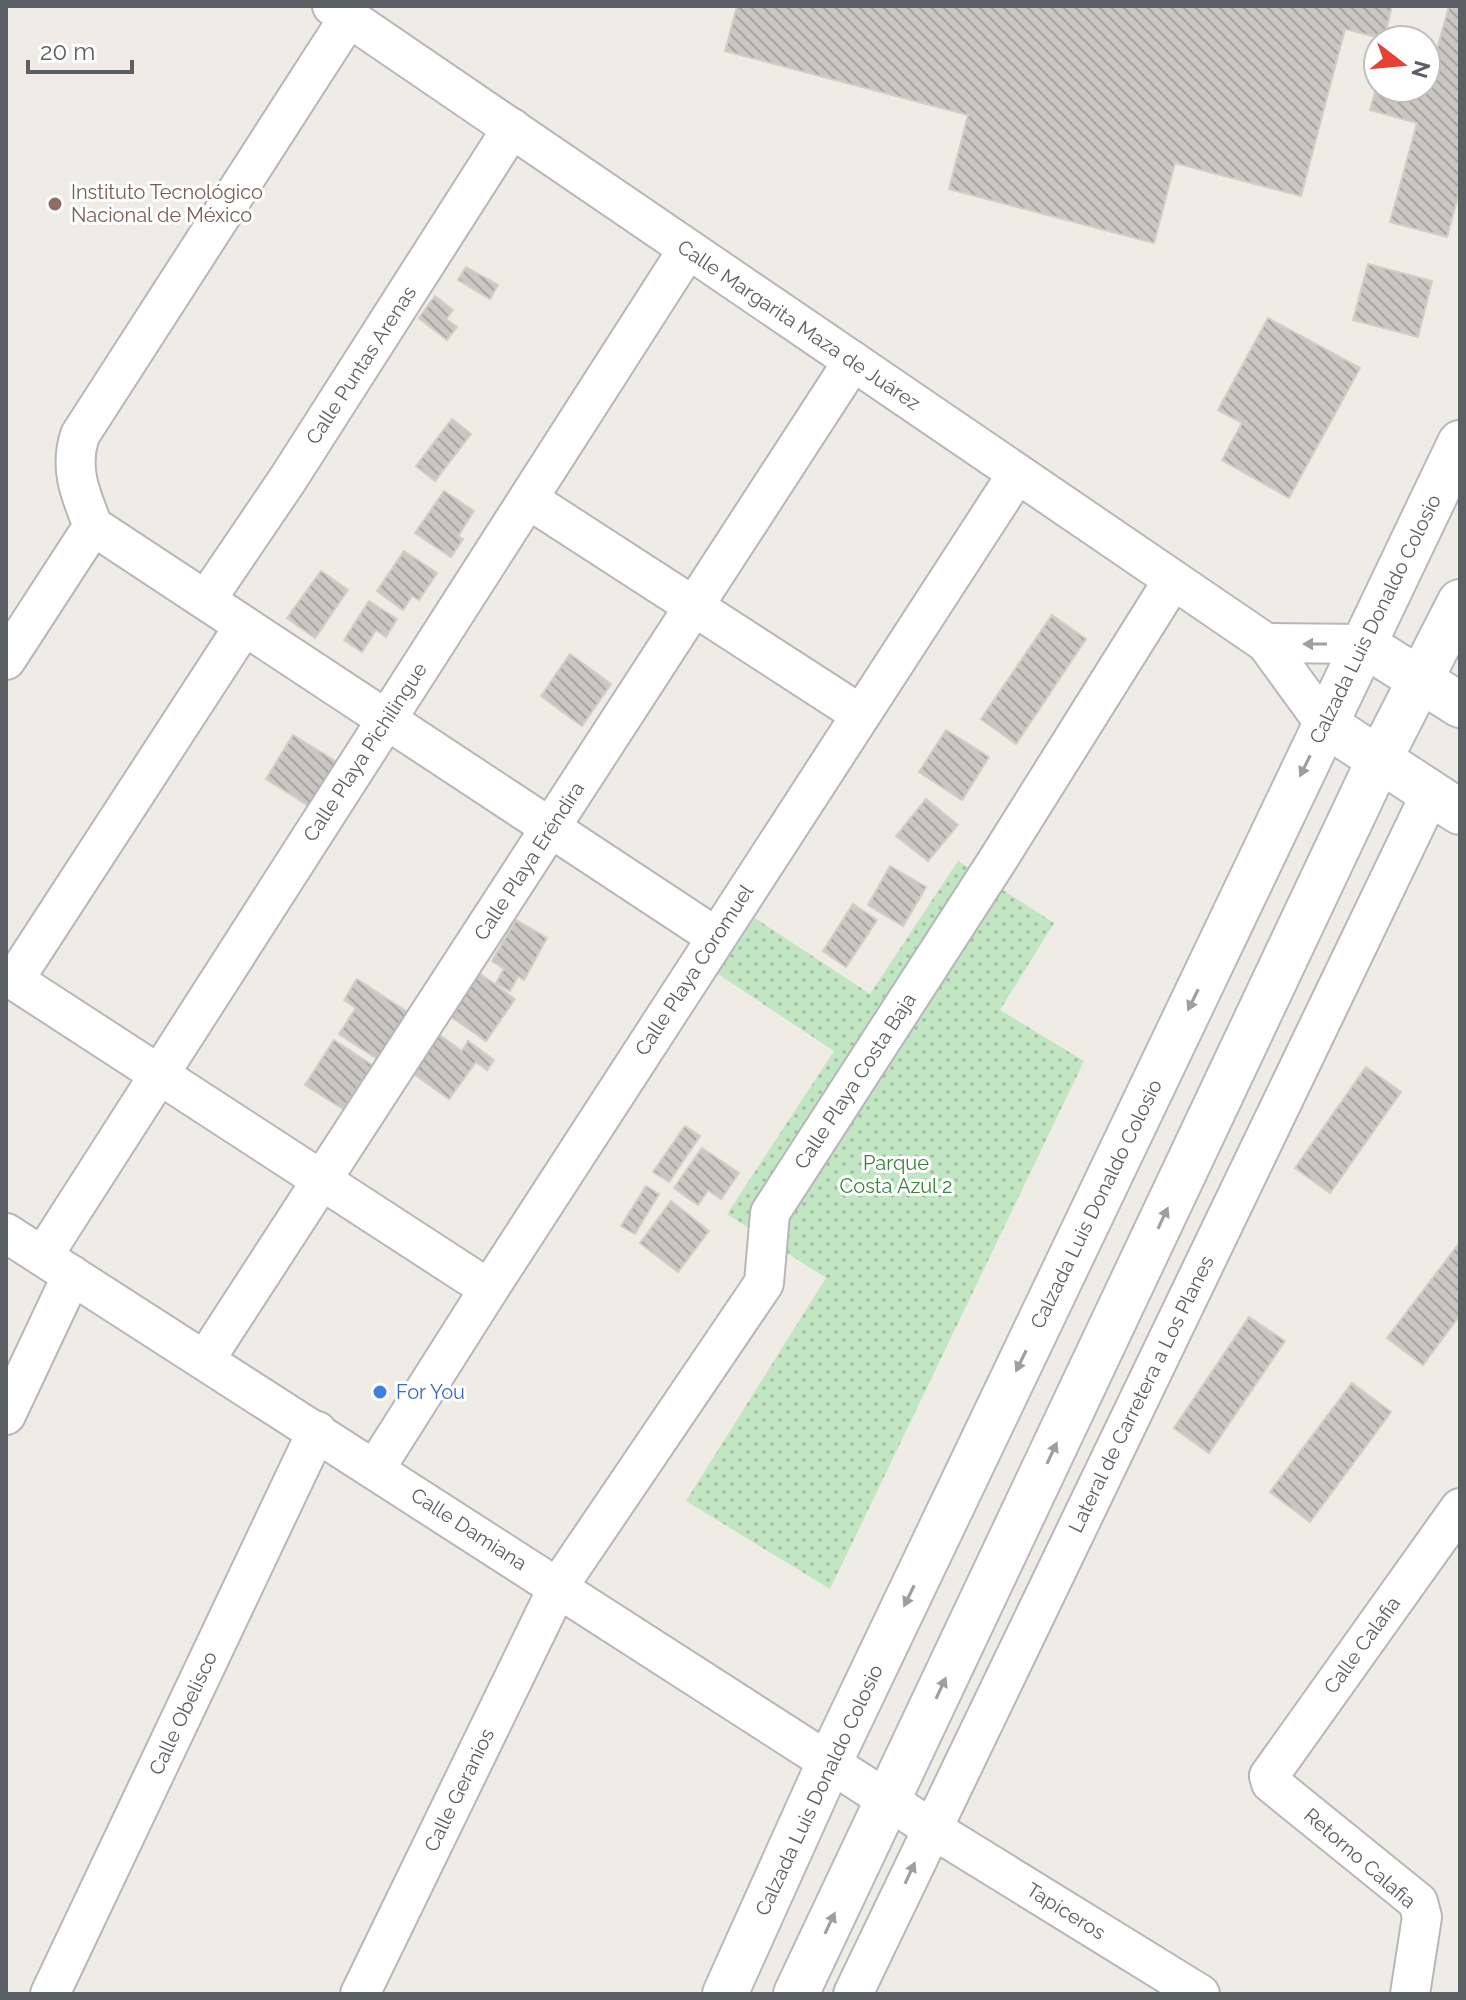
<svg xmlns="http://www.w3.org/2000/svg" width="1466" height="2000" font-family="Raleway,sans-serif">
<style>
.park{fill:url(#park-dots)}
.building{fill:url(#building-back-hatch);stroke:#d3cec3;stroke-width:2}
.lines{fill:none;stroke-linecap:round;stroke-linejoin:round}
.street-casing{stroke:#b5b7bb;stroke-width:42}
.secondary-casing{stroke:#b6b9be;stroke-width:48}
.street{stroke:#fff;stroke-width:38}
.secondary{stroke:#fff;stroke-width:44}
.oneway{fill:#9da0a3}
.education-dot{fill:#8d6e63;stroke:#fff;stroke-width:3}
.shop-dot{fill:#3f7fe0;stroke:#fff;stroke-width:3}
.labels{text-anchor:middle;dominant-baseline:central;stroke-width:6;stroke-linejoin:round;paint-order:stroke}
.education-label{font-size:20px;fill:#785e54;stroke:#fff;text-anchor:start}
.street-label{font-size:20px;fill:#5c6065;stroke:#fff}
.park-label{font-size:20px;fill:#36823a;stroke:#fff}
.shop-label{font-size:20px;fill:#366cbe;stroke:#fff;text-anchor:start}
</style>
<defs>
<pattern id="park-dots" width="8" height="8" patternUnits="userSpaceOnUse" patternTransform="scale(2)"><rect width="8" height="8" fill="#c2e5c2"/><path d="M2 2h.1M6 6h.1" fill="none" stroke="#a1bda1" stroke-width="1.8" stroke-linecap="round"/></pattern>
<pattern id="building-back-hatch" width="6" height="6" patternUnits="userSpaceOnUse" patternTransform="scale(2)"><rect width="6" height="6" fill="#cac7c2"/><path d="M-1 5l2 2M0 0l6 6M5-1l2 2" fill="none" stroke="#a7a5a1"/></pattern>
</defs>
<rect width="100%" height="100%" fill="#eeece4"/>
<path class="park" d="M958,861L1054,923L1000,1010L1084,1061L830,1589L686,1501L826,1278L727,1214L834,1051L718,974L755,918L870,994Z"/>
<g class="building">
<path d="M737,6H1392L1384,39L1345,29L1301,196L1175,163L1154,243L949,189L968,115L725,51Z"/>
<path d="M1449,6H1460V189L1447,237L1390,222L1417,123L1370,110L1378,81V88H1426V51L1436,53Z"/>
<path d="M1368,264L1432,281L1418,337L1353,320Z"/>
<path d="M466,267L498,285L490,299L458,280Z"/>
<path d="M435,296L453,310L446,319L457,327L447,340L419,318Z"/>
<path d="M1268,318L1360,368L1289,498L1222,460L1242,423L1218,410Z"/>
<path d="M452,419L471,434L435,481L416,466Z"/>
<path d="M444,491L474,511L458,536L463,539L451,557L415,533Z"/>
<path d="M404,551L437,573L419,600L412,596L403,610L377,591Z"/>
<path d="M321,571L348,590L315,638L287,618Z"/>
<path d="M369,601L397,619L386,637L376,630L362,652L344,640Z"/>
<path d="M1052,615L1086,639L1016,744L981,719Z"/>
<path d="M570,654L611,684L582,726L541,696Z"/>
<path d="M946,730L989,757L962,800L919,772Z"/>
<path d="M293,735L337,762L309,806L266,779Z"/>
<path d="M926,799L958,825L928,861L896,836Z"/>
<path d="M890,866L926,887L903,926L868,905Z"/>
<path d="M853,904L877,920L846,967L823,951Z"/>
<path d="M516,920L547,938L524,980L518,976L510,991L496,983L504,969L492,961Z"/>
<path d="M479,973L515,999L486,1041L450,1016Z"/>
<path d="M357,979L412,1015L382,1062L339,1034L356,1008L344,1000Z"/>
<path d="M434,1031L462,1051L468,1041L494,1060L487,1070L476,1062L449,1099L407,1069Z"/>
<path d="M334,1040L372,1065L343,1109L305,1085Z"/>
<path d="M1366,1067L1401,1092L1330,1193L1295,1168Z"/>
<path d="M685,1126L700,1136L669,1182L653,1172Z"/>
<path d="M702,1148L739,1173L721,1199L708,1190L698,1205L674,1188Z"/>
<path d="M646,1186L659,1194L635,1234L621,1226Z"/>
<path d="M671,1201L709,1231L678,1272L640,1243Z"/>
<path d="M1460,1242V1315L1423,1365L1387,1338Z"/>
<path d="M1249,1317L1285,1341L1209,1453L1174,1428Z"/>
<path d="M1352,1383L1391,1412L1310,1522L1270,1492Z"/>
</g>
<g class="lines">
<defs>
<g id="street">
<path d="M332,6L1266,643L1325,724"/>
<path d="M349,17L80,435C69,468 80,494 93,526L716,937"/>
<path d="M528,499L860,714"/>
<path d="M206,600L288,479L512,128"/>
<path d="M1266,643L1363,644"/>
<path d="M6,660L93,526"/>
<path d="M6,975L489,1289"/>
<path d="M14,980L244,626"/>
<path d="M6,1233L931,1828L1200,1994"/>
<path d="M43,1256L688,249"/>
<path d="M205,1360L853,361"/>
<path d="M6,1415L72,1275"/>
<path d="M375,1469L489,1289L1017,474"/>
<path d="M50,1994L317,1431"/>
<path d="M360,1994L558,1587L764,1283L770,1213L997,861L1173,580"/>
<path d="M853,1994L1430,795"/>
<path d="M1410,1994L1422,1917L1418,1902L1271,1783L1269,1776L1460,1508"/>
</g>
<g id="secondary">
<path d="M1363,644L1460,705"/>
<path d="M1325,724L1460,812"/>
<path d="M725,1994L830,1761L1460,443"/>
<path d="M796,1994L1379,760L1460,602"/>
</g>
</defs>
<use href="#street" class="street-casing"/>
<use href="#secondary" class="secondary-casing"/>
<use href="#street" class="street"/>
<use href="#secondary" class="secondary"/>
</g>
<defs><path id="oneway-solid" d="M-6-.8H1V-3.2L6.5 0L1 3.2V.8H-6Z" transform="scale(2)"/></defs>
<g class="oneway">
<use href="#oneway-solid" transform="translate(1315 644) rotate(-180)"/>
<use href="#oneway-solid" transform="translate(1305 766) rotate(116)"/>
<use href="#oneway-solid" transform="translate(1193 1000) rotate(116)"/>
<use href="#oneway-solid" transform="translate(1163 1218) rotate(-65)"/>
<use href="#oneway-solid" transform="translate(1021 1361) rotate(116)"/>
<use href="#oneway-solid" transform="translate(1052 1453) rotate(-65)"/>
<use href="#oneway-solid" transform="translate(909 1596) rotate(116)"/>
<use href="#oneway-solid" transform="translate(941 1688) rotate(-65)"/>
<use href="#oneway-solid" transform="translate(910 1873) rotate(-65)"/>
<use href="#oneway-solid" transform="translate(830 1923) rotate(-65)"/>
</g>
<circle class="education-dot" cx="55" cy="204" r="8"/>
<circle class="shop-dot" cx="380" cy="1392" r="8"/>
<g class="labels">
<g class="education-label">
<text x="71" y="192">Instituto Tecnológico<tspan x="71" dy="23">Nacional de México</tspan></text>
</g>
<g class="street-label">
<text transform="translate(799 325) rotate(34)">Calle Margarita Maza de Juárez</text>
<text transform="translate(361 365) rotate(-57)">Calle Puntas Arenas</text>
<text transform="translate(1375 619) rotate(-64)">Calzada Luis Donaldo Colosio</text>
<text transform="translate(365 752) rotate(-57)">Calle Playa Pichilingue</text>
<text transform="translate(529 861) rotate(-57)">Calle Playa Eréndira</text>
<text transform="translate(694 970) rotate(-57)">Calle Playa Coromuel</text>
<text transform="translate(855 1081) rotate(-57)">Calle Playa Costa Baja</text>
<text transform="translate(1096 1204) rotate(-64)">Calzada Luis Donaldo Colosio</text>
<text transform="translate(1141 1394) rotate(-64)">Lateral de Carretera a Los Planes</text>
<text transform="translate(469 1529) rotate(33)">Calle Damiana</text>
<text transform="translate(1362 1645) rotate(-54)">Calle Calafia</text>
<text transform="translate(183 1713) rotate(-65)">Calle Obelisco</text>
<text transform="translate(459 1790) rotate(-64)">Calle Geranios</text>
<text transform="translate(819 1790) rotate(-65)">Calzada Luis Donaldo Colosio</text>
<text transform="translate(1360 1858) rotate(41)">Retorno Calafia</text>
<text transform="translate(1066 1911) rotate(32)">Tapiceros</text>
</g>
<g class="park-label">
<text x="896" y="1163">Parque<tspan x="896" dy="23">Costa Azul 2</tspan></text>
</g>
<g class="shop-label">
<text x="396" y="1392">For You</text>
</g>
</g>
<rect width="1466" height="2000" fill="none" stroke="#5c6065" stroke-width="16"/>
<g transform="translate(1402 64) rotate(106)"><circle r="38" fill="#ffffff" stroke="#bebfc1" stroke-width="2"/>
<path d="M0-6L14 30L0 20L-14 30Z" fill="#e54134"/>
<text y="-12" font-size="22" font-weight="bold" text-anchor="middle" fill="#5c6065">N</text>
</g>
<path d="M28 60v12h104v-12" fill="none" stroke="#5c6065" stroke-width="4"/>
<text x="40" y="60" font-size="24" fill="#5c6065" stroke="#ffffff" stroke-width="6" paint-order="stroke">20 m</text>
</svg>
